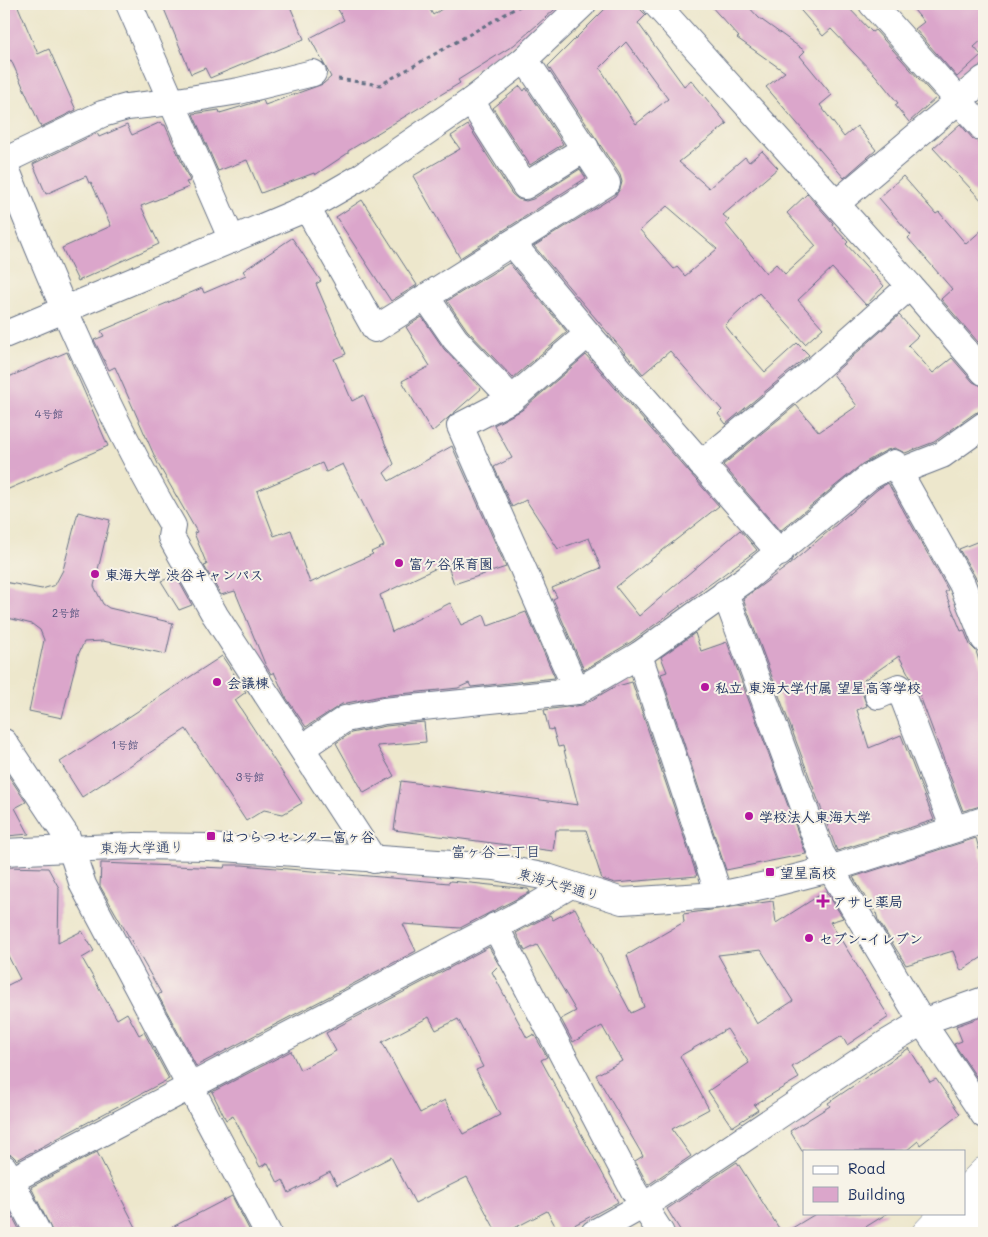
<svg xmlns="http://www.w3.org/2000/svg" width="988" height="1237" font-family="Mali,'Klee One',sans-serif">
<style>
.building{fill:#dba6cb;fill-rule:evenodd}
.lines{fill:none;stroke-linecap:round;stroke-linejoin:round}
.minor-casing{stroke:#646f84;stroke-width:28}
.major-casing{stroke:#646f84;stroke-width:29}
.highway-casing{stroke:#646f84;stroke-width:29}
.path{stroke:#646f84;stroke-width:3;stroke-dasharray:4 4;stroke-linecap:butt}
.minor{stroke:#fff;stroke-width:26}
.major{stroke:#fff;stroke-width:28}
.highway{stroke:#fff;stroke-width:28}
.poi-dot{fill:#b5179e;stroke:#f7f3e8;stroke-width:2}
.labels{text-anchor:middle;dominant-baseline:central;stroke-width:4;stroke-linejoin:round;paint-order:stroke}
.number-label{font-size:11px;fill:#4b4d79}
.poi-label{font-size:14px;font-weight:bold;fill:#1b2f5e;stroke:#f7f3e8;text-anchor:start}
.street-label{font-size:14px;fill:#1b2f5e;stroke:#f7f3e8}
.neighbourhood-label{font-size:15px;fill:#1b2f5e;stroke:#f7f3e8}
</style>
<rect width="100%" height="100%" fill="#f7f3e8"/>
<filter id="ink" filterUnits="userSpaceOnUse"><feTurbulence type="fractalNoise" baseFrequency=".02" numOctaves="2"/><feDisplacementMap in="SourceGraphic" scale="10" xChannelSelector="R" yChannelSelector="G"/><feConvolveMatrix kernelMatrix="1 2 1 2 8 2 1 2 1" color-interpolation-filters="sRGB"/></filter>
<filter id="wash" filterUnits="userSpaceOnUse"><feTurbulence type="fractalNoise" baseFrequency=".0096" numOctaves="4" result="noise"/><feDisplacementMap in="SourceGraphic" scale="20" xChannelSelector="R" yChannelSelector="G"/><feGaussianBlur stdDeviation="1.12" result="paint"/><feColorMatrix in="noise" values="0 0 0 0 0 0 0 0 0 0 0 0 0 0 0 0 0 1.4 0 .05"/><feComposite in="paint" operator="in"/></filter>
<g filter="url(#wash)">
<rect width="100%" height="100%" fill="#ede7cc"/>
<g id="blocks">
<g class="building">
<path d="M4,4H17L38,54L49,49L76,110L41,127L11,60L4,64Z"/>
<path d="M162,4H289L304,39L210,78L205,68L191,74Z"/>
<path d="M335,4H427L433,15L449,4H561L514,45L458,80L460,83L348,151V153L315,175L314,173L261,193L247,160L218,171L193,114L219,110L220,113L263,100L265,105L323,84L331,77L310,38L344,20Z"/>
<path d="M610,4H635L646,15L638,23L684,86L691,80L727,124L679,162L709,188L745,157L749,162L762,151L778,168L723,215L729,220L726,224L766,273L776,264L785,274L816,246L787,213L807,194L833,223L832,225L848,242L846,244L884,286L866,305L832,268L798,300L823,328L805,344L759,293L725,325L736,339L765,372L797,343L809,355L726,424L718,414L722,410L670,351L643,374L534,246L615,196L620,189L622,182L620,175L548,66ZM626,42L668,99L636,124L600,68ZM667,206L717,249L685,276L677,267L674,269L640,230Z"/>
<path d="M709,4H746L759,18L805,51L800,56L832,95L820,105L844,137L857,126L876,150L844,178L766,87L785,72L737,38L739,37Z"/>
<path d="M795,4H845L872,32L875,30L936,98L909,122L895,105L898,103L876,76L831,29L823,36Z"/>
<path d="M909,4H978L984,12V38L974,47L981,55L957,77L915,29L924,22Z"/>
<path d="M520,86L524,91L526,88L563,144L530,165L493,108Z"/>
<path d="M161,122L163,125H165L190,181L186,182L189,187L141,206L159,244L78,281L62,248L111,226L91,182L89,183L86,176L46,194L33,164L97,133L99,137L127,125L132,135Z"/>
<path d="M960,124L973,139L984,144V203L933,148Z"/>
<path d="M468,125L512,194L518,199L526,201L533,199L580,169L586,178L460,258L413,176L460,149L451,136Z"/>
<path d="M903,176L936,214L939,212L966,244L984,228V349L941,299L952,289L908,238L911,235L879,198Z"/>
<path d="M362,200L417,285L391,301L336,217Z"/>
<path d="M292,238L321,281L316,284L346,354L334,359L352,401L364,395L394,464L384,473L389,481L452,446L506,567L454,584L447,563L380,595L392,632L450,603L461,625L484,615L488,626L526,612L555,678L471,687L469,683L458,688L381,696L342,704L306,727L285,696L274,672L271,674L265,664L235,591L221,595L204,566L207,565L194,533L197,532L158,464L115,367L109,370L94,340L104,336L101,331L202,288L204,293L246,275L243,271ZM322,463L326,472L343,464L384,546L371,552L373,554L310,583L291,530L274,536L257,491Z"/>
<path d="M509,263L567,332L513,378L467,330L447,301Z"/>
<path d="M899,315L918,336L908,345L933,373L952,358L973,382L982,386L984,390V410L975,413L934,442L905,453L895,448L887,450L862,464L780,531L723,465L796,405L819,432L857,406L833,374Z"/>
<path d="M422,317L444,349L481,389L432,432L402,381L430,366L406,327Z"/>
<path d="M67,352L108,446L4,491V379Z"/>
<path d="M586,355L719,506L616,587L639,616L740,530L757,550L631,642L584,670L553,599L557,597L552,588L601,568L589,538L558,549L526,500L512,507L494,467L512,458L494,425L522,410Z"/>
<path d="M888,483L948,590L945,592L961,631L964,630L970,645L976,651L984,677V805L963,811L920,696L899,656L864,680L867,686L863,695L867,706L857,710L869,748L901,735L934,820L837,851L743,599L789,565L878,489Z"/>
<path d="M78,512L110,520L94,586L103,604L109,608L173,623L166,654L103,641L84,642L78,655L62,718L29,711L44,640L40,630L32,624L4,617V582L42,589L55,585L63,570Z"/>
<path d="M984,539V577L977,580L959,549Z"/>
<path d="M176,576L192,605L179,610L161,581Z"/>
<path d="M695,633L701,651L727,642L806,854L726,870L661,674L667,672L661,657Z"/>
<path d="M222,656L246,692L235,700L302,803L283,814L264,810L246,821L186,729L82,797L60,762Z"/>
<path d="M632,682L697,876L615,883L602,879L586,830H556L553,851L394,830L401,781L578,805L563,746L558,747L553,729L549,730L544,710L583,705L614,687Z"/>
<path d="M424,722L426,742L377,746L394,776L364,793L336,743L351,733L386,726Z"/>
<path d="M4,769L26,802L15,808L29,834L7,836L4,826Z"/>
<path d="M976,838L984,867V956L961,971L953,951L906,965L878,920L875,909L873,910L853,877Z"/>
<path d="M101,863L224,868L225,865H242L449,883L450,881L471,883L528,889L530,892L460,928L403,924L416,951L196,1066L158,995L161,993L100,886Z"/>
<path d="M4,867L48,868L59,888L58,943L82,931L94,951L82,958L103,995L117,1019L127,1013L139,1035L144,1032L169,1079L17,1160L12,1155L4,1153V987L20,979L4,948Z"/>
<path d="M826,891L843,918L830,922L889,1017L847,1045L842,1036L792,1067L799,1078L754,1105L758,1110L732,1127L708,1091L749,1063L727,1029L680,1056L709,1109L672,1129L691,1156L648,1185L635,1161L643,1156L596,1075L622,1061L602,1026L573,1042L561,1019L576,1011L537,945L525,951L516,933L550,915L553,920L575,908L631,1013L644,1007L627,955L684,922L683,914L773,901L776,923ZM761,950L793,1001L757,1024L718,955Z"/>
<path d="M489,947L499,965L492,972L527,1038L534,1034L547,1057L541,1060L618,1202L559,1233L547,1211L505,1233H497L467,1177L415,1203L391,1157L337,1185L330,1172L289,1193L283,1180L278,1183L268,1163L260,1167L233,1116L226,1120L212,1092L291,1051L300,1070L336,1051L326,1033ZM429,1017L436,1030L458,1019L483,1067L476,1070L500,1115L463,1134L445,1100L420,1113L382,1042Z"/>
<path d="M984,1016V1088L954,1044L962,1041L956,1026Z"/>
<path d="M909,1048L930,1082L936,1079L960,1114L920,1145L918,1141L906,1151H802L790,1131L830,1106L828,1103Z"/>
<path d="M97,1152L139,1233H53L31,1187Z"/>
<path d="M737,1162L782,1233H682L667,1209Z"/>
<path d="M232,1196L251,1233H161Z"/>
<path d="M4,1200L21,1233H4Z"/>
<path d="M817,1213H888L856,1233H784Z"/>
</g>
</g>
</g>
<g filter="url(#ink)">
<use href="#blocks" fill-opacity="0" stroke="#646f84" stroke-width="1"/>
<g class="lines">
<defs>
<g id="minor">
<path d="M129,4L232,240"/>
<path d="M656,4L910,286L984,372"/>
<path d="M872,4L984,129"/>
<path d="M471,101L525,186L586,148"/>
<path d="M4,161L102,114L127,107L171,102L239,91L313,73"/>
<path d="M4,163C53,287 105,410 173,526L171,537L215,615L374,860"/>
<path d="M837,203L984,79"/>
<path d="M307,208L375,329L607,183L525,59"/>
<path d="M512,243L588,334L780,553"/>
<path d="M426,297L455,339L512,399"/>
<path d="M4,335L307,208L359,178L471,101L525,59L583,4"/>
<path d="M701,464L816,369L910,286"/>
<path d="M901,471L942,455L984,425"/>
<path d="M725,593L821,853L922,1022L984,1115"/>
<path d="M639,655L719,895"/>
<path d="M577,691L460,426L512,399L588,334"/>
<path d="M878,696L899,687L954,829"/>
<path d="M4,742L67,837L83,885L268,1233"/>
<path d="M302,748L345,719L384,711L577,691L639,655L747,578L869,477L894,463L962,584L984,639"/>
<path d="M4,852L134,846L209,847L495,867L547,877L622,901L719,895L771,884L830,869L984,820"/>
<path d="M495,926L634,1191L661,1233"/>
<path d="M4,1168L38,1233"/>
<path d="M4,1184L537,905L569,886"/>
<path d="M594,1233L656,1198L885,1044L922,1022L984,1000"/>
</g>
<g id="major">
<path d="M964,1192L984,1171"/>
<path d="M926,1233L945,1213"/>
</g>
<g id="highway">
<path d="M957,1233L984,1202"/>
<path d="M983,1233L984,1231"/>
</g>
</defs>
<use href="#minor" class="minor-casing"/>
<use href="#major" class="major-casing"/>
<use href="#highway" class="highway-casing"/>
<path class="path" d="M338,79L380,85L523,4"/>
<use href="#minor" class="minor"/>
<use href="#major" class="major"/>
<use href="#highway" class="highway"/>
</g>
</g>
<g class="poi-dot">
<circle cx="399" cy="563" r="5"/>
<circle cx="95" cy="574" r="5"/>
<circle cx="217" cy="682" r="5"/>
<circle cx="705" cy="687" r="5"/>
<circle cx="749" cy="816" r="5"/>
<rect x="206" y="831" width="10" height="10" rx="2.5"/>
<rect x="765" y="867" width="10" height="10" rx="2.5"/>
<path d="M820.5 893.5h5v5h5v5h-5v5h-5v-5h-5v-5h5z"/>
<circle cx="809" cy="938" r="5"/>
</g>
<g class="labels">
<g class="number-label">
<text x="49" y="413">4号館</text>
<text x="66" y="612">2号館</text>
<text x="125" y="744">1号館</text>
<text x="250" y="776">3号館</text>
</g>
<g class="poi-label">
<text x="409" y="563">富ケ谷保育園</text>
<text x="105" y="574">東海大学 渋谷キャンパス</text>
<text x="227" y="682">会議棟</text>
<text x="715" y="687">私立 東海大学付属 望星高等学校</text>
<text x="759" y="816">学校法人東海大学</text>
<text x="221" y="836">はつらつセンター富ヶ谷</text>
<text x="780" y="872">望星高校</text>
<text x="833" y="901">アサヒ薬局</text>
<text x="819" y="938">セブン-イレブン</text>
</g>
<g class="street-label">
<text transform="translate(142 847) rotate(-1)">東海大学通り</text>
<text transform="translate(559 884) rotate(16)">東海大学通り</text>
</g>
<g class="neighbourhood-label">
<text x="496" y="851">富ヶ谷二丁目</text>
</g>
</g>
<rect width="988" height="1237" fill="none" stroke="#f7f3e8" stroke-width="20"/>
<rect x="803" y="1150" width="162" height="65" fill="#f7f3e8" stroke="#9fa5b1"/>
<rect x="813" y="1166" width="25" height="8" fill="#ffffff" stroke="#9fa5b1"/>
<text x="848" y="1174" font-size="15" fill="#1b2f5e">Road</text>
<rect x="813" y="1187" width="25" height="15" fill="#dba6cb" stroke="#9fa5b1"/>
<text x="848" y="1200" font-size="15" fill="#1b2f5e">Building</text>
</svg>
